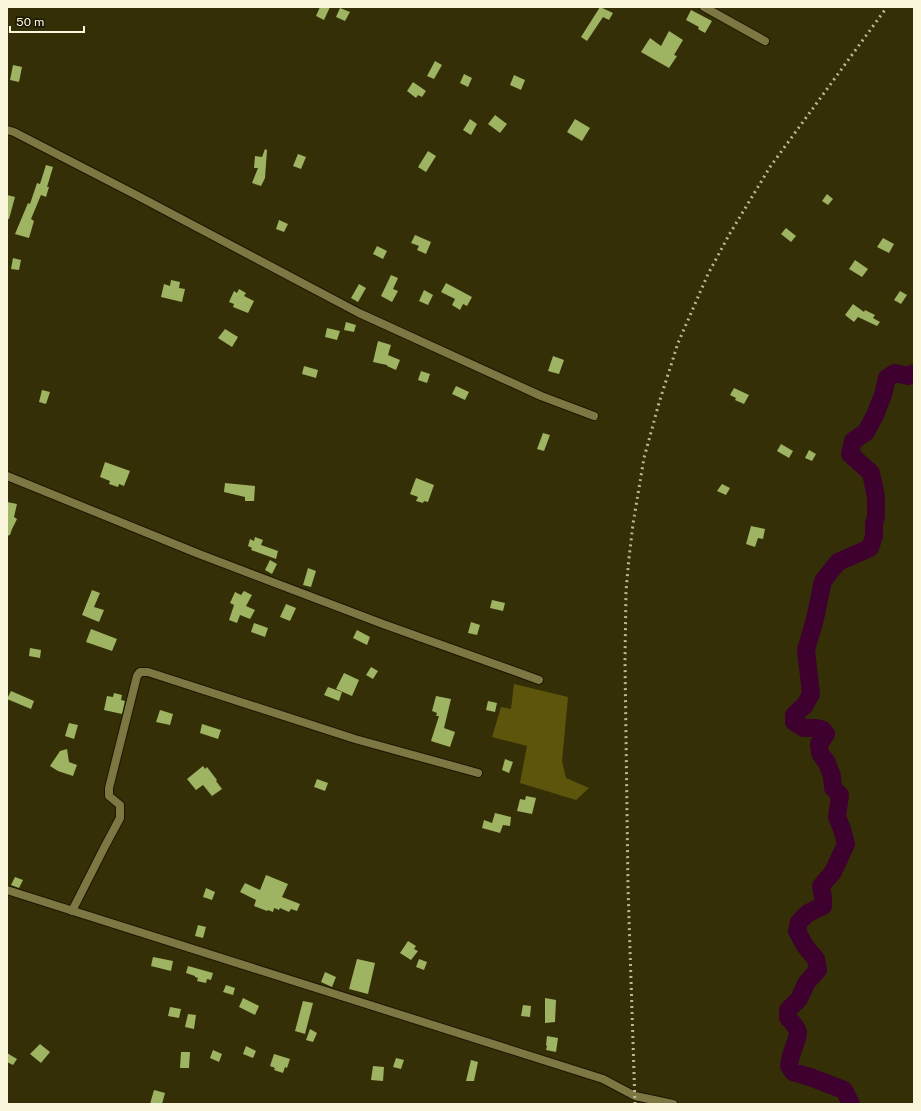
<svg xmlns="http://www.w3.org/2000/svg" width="921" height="1111" font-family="'Public Sans',sans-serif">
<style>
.forest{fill:#5e550d}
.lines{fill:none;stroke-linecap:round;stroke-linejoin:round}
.river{stroke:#3e002e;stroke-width:18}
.building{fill:#9eb463}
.minor-casing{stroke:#1b1700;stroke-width:10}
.minor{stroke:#7d7743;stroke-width:8}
.rail{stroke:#bcb899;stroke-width:3;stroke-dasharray:2 4;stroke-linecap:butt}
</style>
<rect width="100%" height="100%" fill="#342f07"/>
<path class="forest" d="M514,684L568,697L562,761L566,778L589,788L576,800L520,783L527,746L492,737L501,707L511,709Z"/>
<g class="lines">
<path class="river" d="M851,1104L844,1090L810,1077L793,1072L789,1066C790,1062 790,1057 792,1053C797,1035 804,1034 788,1018V1010L799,999L807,982L818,970L816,959L805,946L797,931L799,922L808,913L823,906V897L821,886L833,872L846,844L842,829L837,817L840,795L833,788L832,776L827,763L820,753L819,744L826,734L823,730L816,728H804L794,722V715L805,705L811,694L806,650L815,619L823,581L838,562L870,548L874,536V524L876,516V497L871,473L850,454L853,441L866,432L875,415L883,395L887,378L895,373L908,376L914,373"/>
</g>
<g class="building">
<path d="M320,7H330L324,20L316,16Z"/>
<path d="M600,7L613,13L609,20L603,17L587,41L581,37Z"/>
<path d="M340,8L350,12L345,21L336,17Z"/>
<path d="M691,10L712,21L705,33L698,29L699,27L686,20Z"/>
<path d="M669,31L683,40L674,55L677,56L669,68L641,52L650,38L661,46Z"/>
<path d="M435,61L442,65L434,79L427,76Z"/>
<path d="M13,65L22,67L19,82L10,80Z"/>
<path d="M464,74L472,78L468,87L460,83Z"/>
<path d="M514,75L525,80L521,90L510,85Z"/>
<path d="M413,82L426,91L422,97L418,95L416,98L407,91Z"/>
<path d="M495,115L507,124L500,133L488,124Z"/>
<path d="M470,119L477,124L471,135L463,130Z"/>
<path d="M575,119L590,128L582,141L567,132Z"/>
<path d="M265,149L267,150L265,178L261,186L252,183L258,168H254L255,156L262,157Z"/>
<path d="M428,151L436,156L426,172L418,167Z"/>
<path d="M298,154L306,157L301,169L293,166Z"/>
<path d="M46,165L53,167L47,187H49L46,197L41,195L31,219L34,221L29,238L15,234L28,203L30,204L37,183L40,184Z"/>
<path d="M827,194L833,199L828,205L822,201Z"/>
<path d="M7,195L15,197L9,219H7Z"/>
<path d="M279,220L288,224L284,232L276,229Z"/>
<path d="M786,228L796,236L791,242L781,234Z"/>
<path d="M415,235L431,242L426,254L417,250L419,246L411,243Z"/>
<path d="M883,238L894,244L889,253L877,247Z"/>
<path d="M377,246L387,251L383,259L373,254Z"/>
<path d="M13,258L21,260L19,270L11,269Z"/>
<path d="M855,260L868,269L862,277L849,269Z"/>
<path d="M391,275L398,278L393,289L398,291L392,302L381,296Z"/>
<path d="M171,280L180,282L179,288L185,289L182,302L161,297L164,284L170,286Z"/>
<path d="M446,283L472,297L467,306L463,304L460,310L452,305L455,299L441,292Z"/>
<path d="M359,284L366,288L358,302L351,298Z"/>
<path d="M239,289L246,293L244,296L254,301L248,313L233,307L234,304L229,302L234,291L237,293Z"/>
<path d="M424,290L433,295L428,305L419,301Z"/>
<path d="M900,291L907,295L901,304L894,300Z"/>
<path d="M853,304L864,312L865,310L875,315L873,318L880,322L877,326L858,317L854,322L845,315Z"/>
<path d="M346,322L356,325L354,332L344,330Z"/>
<path d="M327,328L340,331L337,340L325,337Z"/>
<path d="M225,329L238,337L232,347L218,338Z"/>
<path d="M378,341L391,345L388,355L400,360L396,370L387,366V365L373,362Z"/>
<path d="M553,356L564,360L559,374L548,371Z"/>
<path d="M304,366L318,370L316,378L302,374Z"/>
<path d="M421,371L430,374L427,383L418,380Z"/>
<path d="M456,386L469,392L465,400L452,394Z"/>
<path d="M734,388L749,395L744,404L735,400L736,398L730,395Z"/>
<path d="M42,390L50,392L46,404L39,402Z"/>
<path d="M543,433L550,435L544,451L537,449Z"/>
<path d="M781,444L793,451L789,458L777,451Z"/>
<path d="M809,450L816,454L812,461L805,458Z"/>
<path d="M105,462L130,471L124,486L119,484L118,487L109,484L110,481L100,477Z"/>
<path d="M416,478L434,485L428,502L424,501L423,503L416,501L418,497L410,494Z"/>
<path d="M225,483L255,486L254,501H245V497L224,492Z"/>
<path d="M722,484L730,488L726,495L717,491Z"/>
<path d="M7,502L17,504L14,517L17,519L12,529L10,535H9L7,537Z"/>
<path d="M751,526L765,529L763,539L758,538L755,547L746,544Z"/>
<path d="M255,537L263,540L261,545L278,551L276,559L251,550L252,548L248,546L250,539L254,541Z"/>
<path d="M270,560L277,564L272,574L265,570Z"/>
<path d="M308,568L316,571L311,587L303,585Z"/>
<path d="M92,590L100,593L94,607L104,610L99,622L82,615Z"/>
<path d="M244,591L252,595L246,606L255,610L250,619L240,615L237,623L229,620L234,605L230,603L235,592L241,595Z"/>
<path d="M492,600L505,603L503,611L490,608Z"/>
<path d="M286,604L296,608L290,621L280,617Z"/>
<path d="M471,622L480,625L477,635L468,633Z"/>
<path d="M254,623L268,628L265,637L251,632Z"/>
<path d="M91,629L117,639L112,651L86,642Z"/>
<path d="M357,630L370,637L367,645L353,638Z"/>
<path d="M30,648L41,650L40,658L29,656Z"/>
<path d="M371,667L378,671L373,679L366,675Z"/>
<path d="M344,673L359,680L352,696L336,689Z"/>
<path d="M328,687L342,692L339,701L324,695Z"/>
<path d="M11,691L34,701L31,709L7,699Z"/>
<path d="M114,693L122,695L121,700L125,701L122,714L104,710L107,696L113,697Z"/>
<path d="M436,696L451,699L444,728L455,732L450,747L431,741L439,716H436L437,713L432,711Z"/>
<path d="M488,701L497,703L495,712L486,710Z"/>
<path d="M160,710L173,714L170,725L156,722Z"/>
<path d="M69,723L78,725L74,739L65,736Z"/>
<path d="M202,724L221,730L218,739L200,733Z"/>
<path d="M67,749L69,762L77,765L73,776L58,771L50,766L60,751Z"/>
<path d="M505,759L513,762L509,773L502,770Z"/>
<path d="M203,766L205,769L207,767L217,780L216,781L222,789L212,796L203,785L196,790L187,779Z"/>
<path d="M317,779L328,783L325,791L314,787Z"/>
<path d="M526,796L536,798L532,814L517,811L520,799L525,800Z"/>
<path d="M495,813L511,817L510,826L503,825L500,833L482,828L484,820L492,823Z"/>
<path d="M266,875L288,884L282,897L300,904L297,911L291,909L289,912L280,908L279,910L274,908L273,912L268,910L267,911L254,906L256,900L240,892L245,883L260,890Z"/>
<path d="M15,877L23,880L19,888L11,885Z"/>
<path d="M206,888L215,892L212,900L203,897Z"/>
<path d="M198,925L206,927L203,938L195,936Z"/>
<path d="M408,941L416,946L414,949L418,951L411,960L400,953Z"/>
<path d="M153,957L173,961L171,971L151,966Z"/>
<path d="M357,959L375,963L368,994L349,989Z"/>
<path d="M419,959L427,962L424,970L416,967Z"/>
<path d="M188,966L213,973L211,980L207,979L206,983L197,981L198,978L195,977V976L186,973Z"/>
<path d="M325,972L336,977L332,987L321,982Z"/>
<path d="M226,985L235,988L233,995L223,992Z"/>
<path d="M243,998L259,1006L255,1015L239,1007Z"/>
<path d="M545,998L556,1000L555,1022L545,1023Z"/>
<path d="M303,1001L313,1003L305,1034L295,1031Z"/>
<path d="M523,1005L531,1006L530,1017L521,1016Z"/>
<path d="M170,1007L181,1009L179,1018L168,1016Z"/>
<path d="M188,1014L196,1015L194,1029L185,1027Z"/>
<path d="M310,1029L317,1033L313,1042L306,1040Z"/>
<path d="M547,1036L558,1038L556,1052L546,1050L547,1046L546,1045Z"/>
<path d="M40,1044L50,1052L41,1063L30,1054Z"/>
<path d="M246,1046L256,1051L253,1058L243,1054Z"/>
<path d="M213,1050L222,1054L219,1062L210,1058Z"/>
<path d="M181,1052H190L189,1068H180Z"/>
<path d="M7,1053L17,1059L13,1065L7,1062Z"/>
<path d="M274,1054L290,1059L287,1068L285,1067L283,1073L274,1070L275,1068L270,1066Z"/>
<path d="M396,1058L404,1060L401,1069L393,1067Z"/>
<path d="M471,1060L478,1062L474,1081H466Z"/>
<path d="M373,1066L384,1067L383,1081L371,1080Z"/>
<path d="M154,1090L165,1093L162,1104H150Z"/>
</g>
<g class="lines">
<defs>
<g id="minor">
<path d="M704,7L765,41"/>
<path d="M7,130L14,132L138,196L359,313L541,396L594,416"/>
<path d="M7,476L199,554L383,624L539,680"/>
<path d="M7,890L603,1079L635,1096L673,1104"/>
<path d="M72,911L104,848L120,818V805L109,796V788L137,676L140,672H148L355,739L478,773"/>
</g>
</defs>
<use href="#minor" class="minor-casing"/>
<use href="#minor" class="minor"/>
<path class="rail" d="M635,1104L628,888L625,661L626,591L629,558L633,524L644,458L659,403L678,343L708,274L729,235L770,167L887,7"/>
</g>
<rect width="921" height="1111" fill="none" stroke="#f9f6db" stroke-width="16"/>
<path d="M10 26v6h74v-6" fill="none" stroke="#f9f6db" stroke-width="2"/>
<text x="16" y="26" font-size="12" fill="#f9f6db" stroke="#1a1703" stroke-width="3" paint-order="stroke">50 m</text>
</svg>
